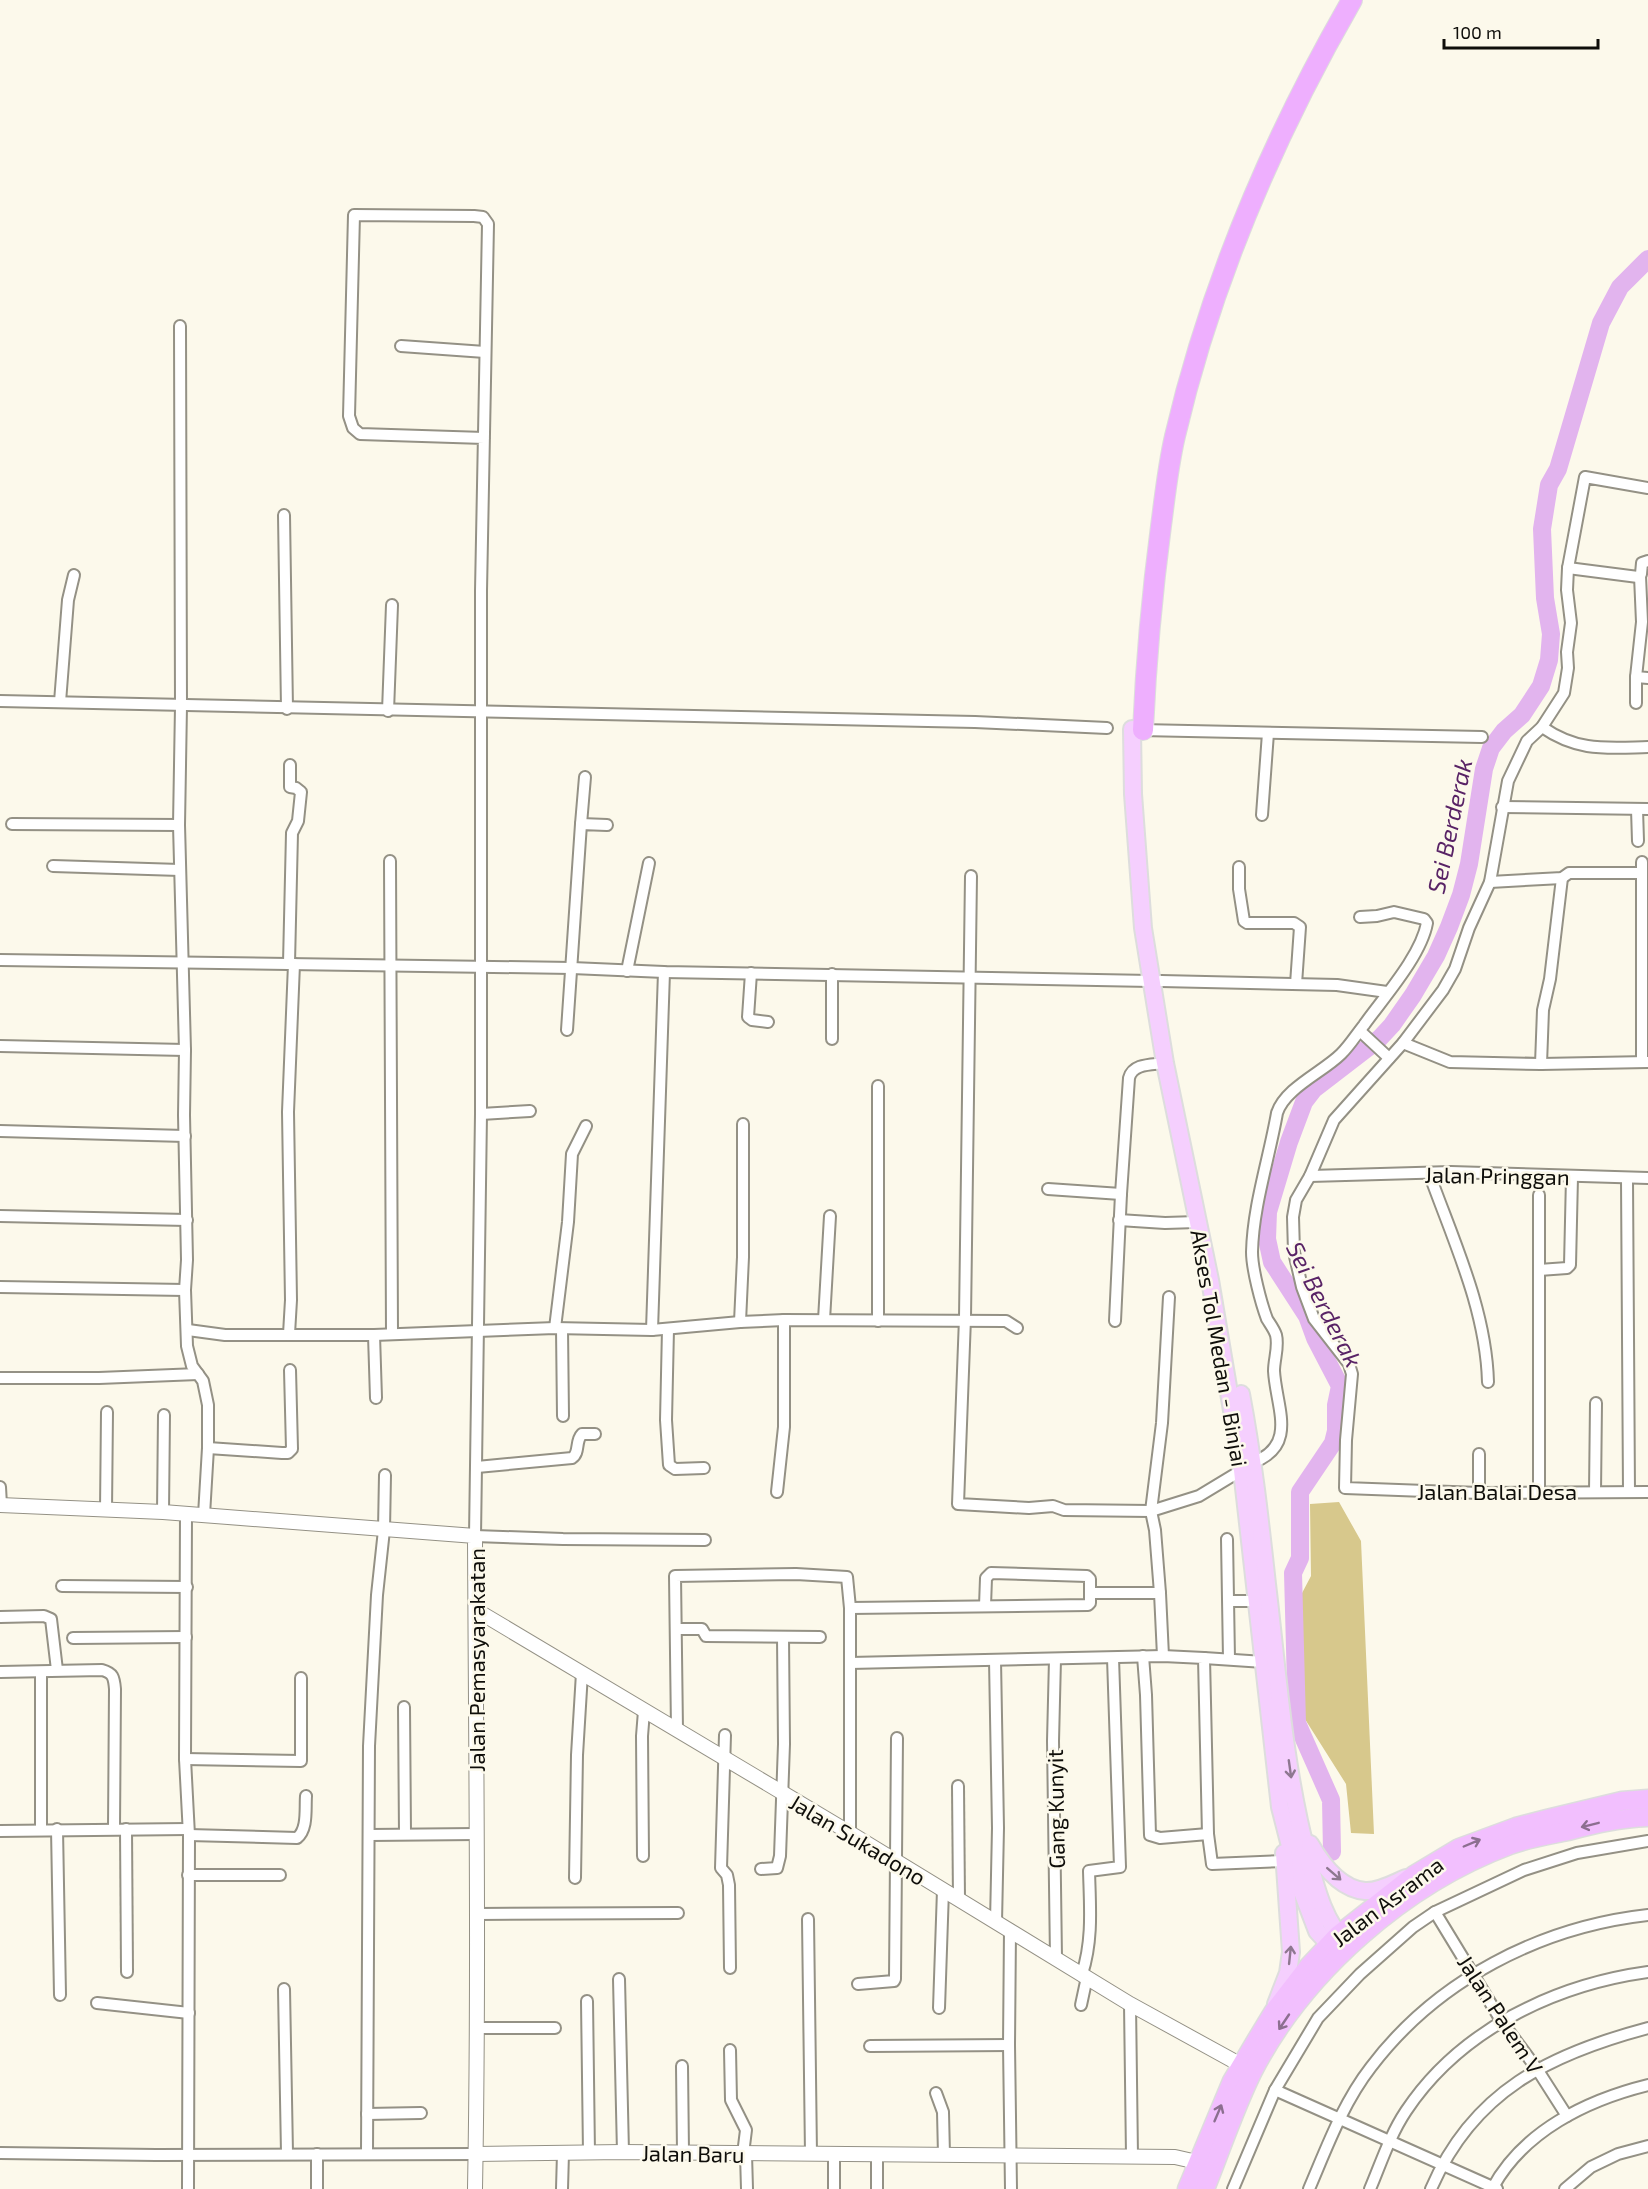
<svg xmlns="http://www.w3.org/2000/svg" width="1648" height="2189" font-family="'Exo 2',sans-serif">
<style>
.green{fill:#d7c88c}
.lines{fill:none;stroke-linecap:round;stroke-linejoin:round}
.river{stroke:#e2b4ee;stroke-width:18}
.minor-casing{stroke:#949185;stroke-width:14}
.tertiary-casing{stroke:#949185;stroke-width:16}
.primary-casing{stroke:#ddd;stroke-width:20}
.trunk-casing{stroke:#ddd;stroke-width:21}
.motorway-casing{stroke:#ddd;stroke-width:22}
.minor{stroke:#fff;stroke-width:10}
.tertiary{stroke:#fff;stroke-width:14}
.primary{stroke:#f5cffe;stroke-width:16}
.trunk{stroke:#f2bffe;stroke-width:18}
.motorway{stroke:#eeaffe;stroke-width:20}
.oneway{stroke:#8e7890}
.oneway2{stroke:#8c6f90}
.labels{text-anchor:middle;dominant-baseline:central;stroke-width:5;stroke-linejoin:round;paint-order:stroke}
.street-label{font-size:22px;fill:#0f0e0a;stroke:#fcf9eb}
.water-label{font-size:24px;font-style:italic;fill:#592366;stroke:#fcf9eb}
</style>
<rect width="100%" height="100%" fill="#fcf9eb"/>
<path class="green" d="M1339,1502L1361,1541L1374,1834L1351,1833L1346,1784L1303,1716L1301,1595L1311,1576L1310,1504Z"/>
<g class="lines">
<path class="river" d="M1332,1852L1331,1800L1297,1723L1293,1573L1300,1558V1492L1333,1443L1336,1431V1405L1340,1386L1315,1338L1307,1316L1272,1262L1267,1239L1268,1212L1289,1142L1304,1102L1314,1089L1379,1039L1392,1025L1413,995L1436,956L1449,927L1461,895L1469,864L1484,769L1491,748L1504,731L1522,715L1541,686L1549,660L1551,634L1545,598L1542,529L1549,485L1558,469L1601,323L1620,287L1648,259"/>
<defs>
<g id="minor">
<path d="M180,326L181,706L179,825L185,1050L184,1115L187,1260L185,1290L187,1346L192,1366L203,1381L208,1405V1448L204,1515"/>
<path d="M401,346L485,352"/>
<path d="M484,438L360,434L353,428L349,416L354,215L474,216L483,217L488,224L481,591V1114L475,1536L563,1539L705,1540"/>
<path d="M1648,488L1585,477L1568,568L1567,590L1571,623L1567,652L1568,668L1564,693L1542,727L1527,741L1508,781L1490,882L1469,928L1455,969L1443,990L1403,1043L1334,1120L1310,1176L1296,1200L1293,1217L1294,1252L1302,1287L1314,1319L1349,1364L1352,1374L1346,1440L1345,1488L1479,1493L1648,1492"/>
<path d="M284,515L287,709"/>
<path d="M1568,568L1638,577L1641,574L1642,563L1648,561"/>
<path d="M1640,576L1642,622L1636,677L1648,678"/>
<path d="M0,701L975,722L1107,728"/>
<path d="M60,702L68,600L74,575"/>
<path d="M1636,703V677"/>
<path d="M388,711L392,605"/>
<path d="M1542,727C1578,752 1606,748 1648,747"/>
<path d="M1141,730L1482,737"/>
<path d="M1502,807L1648,809"/>
<path d="M1637,809L1638,841"/>
<path d="M1262,815L1268,733"/>
<path d="M12,824L179,825"/>
<path d="M581,824L585,777"/>
<path d="M390,861L392,1334"/>
<path d="M1642,862V1062"/>
<path d="M53,866L180,870"/>
<path d="M1239,867V889L1244,921L1247,923H1294L1300,927L1296,984"/>
<path d="M971,876L965,1318L958,1504L1029,1508L1053,1506L1064,1510L1151,1511L1199,1496L1242,1470"/>
<path d="M1490,882L1562,878L1569,873H1642"/>
<path d="M0,960L572,968L664,972L1151,981"/>
<path d="M289,963L292,833L298,821L301,792L296,788L290,787V765"/>
<path d="M627,971L649,863"/>
<path d="M751,973L748,1017L752,1020L768,1022"/>
<path d="M832,974V1039"/>
<path d="M1161,981L1337,985L1387,992"/>
<path d="M567,1030L581,824L607,825"/>
<path d="M1360,1031L1389,1058"/>
<path d="M1403,1043L1450,1062L1541,1064L1648,1062"/>
<path d="M0,1046L185,1050"/>
<path d="M1541,1064L1543,1010L1550,979L1562,878"/>
<path d="M878,1086V1321"/>
<path d="M481,1114L530,1111"/>
<path d="M0,1131L185,1136"/>
<path d="M1429,1173C1453,1240 1486,1309 1488,1382"/>
<path d="M1310,1176L1451,1172L1648,1178"/>
<path d="M1627,1179L1629,1492"/>
<path d="M1048,1189L1121,1194"/>
<path d="M1539,1195V1493"/>
<path d="M0,1216L187,1220"/>
<path d="M1119,1220L1165,1223L1197,1222"/>
<path d="M1539,1270L1567,1268L1570,1265L1572,1177"/>
<path d="M0,1287L185,1290"/>
<path d="M824,1320L830,1216"/>
<path d="M1115,1321L1121,1194L1129,1078C1133,1063 1152,1065 1165,1063"/>
<path d="M740,1322L743,1257V1124"/>
<path d="M555,1328L568,1222L572,1154L586,1126"/>
<path d="M562,1329L563,1416"/>
<path d="M668,1329L666,1420L669,1465L675,1469L704,1468"/>
<path d="M188,1330L225,1335H374L555,1328L652,1330L740,1322L784,1320L1006,1321L1017,1328"/>
<path d="M652,1330L664,972"/>
<path d="M289,1334L291,1300L288,1112L294,964"/>
<path d="M374,1335L376,1398"/>
<path d="M0,1378H99L198,1374"/>
<path d="M208,1448L282,1453H288L292,1449L290,1370"/>
<path d="M1254,1462C1298,1445 1276,1407 1274,1371C1274,1359 1279,1347 1276,1335C1274,1329 1270,1324 1267,1319C1261,1303 1252,1269 1252,1252C1253,1206 1269,1159 1277,1113C1285,1088 1323,1072 1341,1054C1350,1045 1356,1035 1364,1025C1384,997 1421,956 1427,923L1424,919L1394,912L1377,916L1360,917"/>
<path d="M477,1467L572,1458C580,1453 575,1441 582,1434H595"/>
<path d="M0,1487L1,1505"/>
<path d="M777,1492L784,1427V1320"/>
<path d="M1595,1492L1596,1403"/>
<path d="M1479,1493V1454"/>
<path d="M106,1510L107,1412"/>
<path d="M163,1512L164,1415"/>
<path d="M186,1514L185,1759L189,1835L188,2189"/>
<path d="M1227,1539L1229,1659"/>
<path d="M62,1586L187,1587"/>
<path d="M1229,1601H1263"/>
<path d="M985,1606L986,1578L991,1573L1087,1576L1090,1579V1593"/>
<path d="M850,1608L1088,1605L1090,1603V1593H1160"/>
<path d="M0,1617L44,1616L51,1619L57,1670"/>
<path d="M676,1629H702L706,1636L820,1637"/>
<path d="M73,1638L186,1637"/>
<path d="M1143,1656L1146,1695L1150,1835L1160,1838L1208,1834"/>
<path d="M1163,1656L1160,1593L1155,1530L1151,1511L1162,1423L1169,1297"/>
<path d="M1204,1658L1264,1662"/>
<path d="M1055,1659L1053,1741L1056,1958"/>
<path d="M995,1660L998,1828L996,1922"/>
<path d="M850,1663L1163,1656L1204,1658L1208,1834L1212,1864L1284,1861"/>
<path d="M0,1672L102,1670C113,1673 114,1677 115,1689L114,1829"/>
<path d="M404,1707L405,1834"/>
<path d="M677,1730L675,1576L796,1574L847,1577L850,1608V1833"/>
<path d="M725,1735L721,1868L727,1875L729,1885L730,1968"/>
<path d="M185,1759L301,1761V1678"/>
<path d="M958,1786L959,1900"/>
<path d="M41,1829V1672"/>
<path d="M57,1829L60,1995"/>
<path d="M126,1829L127,1972"/>
<path d="M0,1831L188,1829"/>
<path d="M189,1835L297,1838C308,1829 305,1809 306,1796"/>
<path d="M370,1835L476,1834"/>
<path d="M643,1856L642,1736L644,1711"/>
<path d="M761,1869L777,1868L780,1856L784,1744L783,1637"/>
<path d="M188,1875H280"/>
<path d="M575,1878L577,1755L582,1673"/>
<path d="M1435,1912L1502,2022L1537,2069L1567,2116"/>
<path d="M478,1914L678,1913"/>
<path d="M808,1919L811,2154"/>
<path d="M1010,1930L1009,2045L1011,2189"/>
<path d="M1082,1974C1093,1940 1090,1907 1089,1871L1120,1867L1113,1658"/>
<path d="M619,1979L623,2152"/>
<path d="M858,1984L894,1981L895,1979L897,1738"/>
<path d="M284,1989L287,2153"/>
<path d="M587,2001L589,2153"/>
<path d="M97,2003L189,2013"/>
<path d="M1130,2004L1132,2156"/>
<path d="M1081,2005L1087,1977"/>
<path d="M939,2008L943,1890"/>
<path d="M478,2028H555"/>
<path d="M870,2046L1009,2045"/>
<path d="M730,2050L731,2100L746,2130L743,2154"/>
<path d="M682,2066L683,2152"/>
<path d="M1275,2090L1497,2189"/>
<path d="M936,2093L943,2112L944,2155"/>
<path d="M367,2114L421,2113"/>
<path d="M0,2153L156,2155L476,2154"/>
<path d="M367,2154L369,1746L377,1595L384,1530L385,1475"/>
<path d="M746,2154L747,2189"/>
<path d="M317,2189V2154"/>
<path d="M562,2189L563,2153"/>
<path d="M834,2189V2154"/>
<path d="M877,2189V2155"/>
<path d="M1233,2189L1275,2090L1318,2018L1360,1974L1413,1927L1435,1912L1524,1870L1577,1853L1648,1841"/>
<path d="M1309,2189C1327,2147 1343,2103 1371,2067C1437,1980 1540,1927 1648,1915"/>
<path d="M1370,2189C1381,2163 1390,2135 1406,2111C1460,2030 1554,1985 1648,1972"/>
<path d="M1431,2189C1473,2091 1550,2054 1648,2028"/>
<path d="M1492,2189C1523,2131 1587,2100 1648,2085"/>
<path d="M1565,2189L1591,2167L1618,2154L1648,2146"/>
</g>
<g id="tertiary">
<path d="M0,1505L163,1512L475,1536C476,1754 479,1971 475,2189"/>
<path d="M476,1610L850,1833L1130,2004L1241,2065"/>
<path d="M476,2154L623,2152L1175,2157L1197,2162"/>
</g>
<g id="primary">
<path d="M1132,729L1133,794L1143,928L1165,1063L1210,1280L1242,1470L1280,1807L1301,1889L1317,1931L1338,1954"/>
<path d="M1241,1394C1253,1457 1260,1520 1267,1584C1278,1675 1284,1769 1308,1858C1316,1888 1324,1922 1347,1944"/>
<path d="M1310,1844C1321,1863 1340,1889 1365,1891C1379,1892 1394,1883 1406,1878"/>
<path d="M1276,2004L1288,1973L1291,1952L1284,1853"/>
</g>
<g id="trunk">
<path d="M1187,2189L1232,2081L1260,2034L1274,2011L1308,1967L1338,1935L1414,1875L1459,1848L1516,1827L1547,1819L1622,1801L1648,1799"/>
<path d="M1205,2189C1221,2150 1234,2109 1253,2071C1305,1971 1405,1884 1510,1845C1529,1838 1549,1835 1568,1831C1595,1824 1620,1818 1648,1817"/>
</g>
<path id="motorway" d="M1143,730C1146,662 1152,594 1161,526C1165,496 1168,466 1175,436C1211,282 1273,137 1352,0"/>
</defs>
<use href="#minor" class="minor-casing"/>
<use href="#tertiary" class="tertiary-casing"/>
<use href="#primary" class="primary-casing"/>
<use href="#trunk" class="trunk-casing"/>
<use href="#motorway" class="motorway-casing"/>
<use href="#minor" class="minor"/>
<use href="#tertiary" class="tertiary"/>
<use href="#primary" class="primary"/>
<use href="#trunk" class="trunk"/>
<use href="#motorway" class="motorway"/>
</g>
<defs><path id="oneway-shaft" d="M-6 0H5M1.5-3L5.5 0L1.5 3" fill="none" stroke-width="1.6" stroke-linecap="round" stroke-linejoin="round" transform="scale(1.5)"/></defs>
<g class="oneway">
<use href="#oneway-shaft" transform="translate(1290 1769) rotate(82)"/>
<use href="#oneway-shaft" transform="translate(1334 1874) rotate(41)"/>
<use href="#oneway-shaft" transform="translate(1290 1955) rotate(-84)"/>
</g>
<g class="oneway2">
<use href="#oneway-shaft" transform="translate(1590 1825) rotate(166)"/>
<use href="#oneway-shaft" transform="translate(1472 1843) rotate(-23)"/>
<use href="#oneway-shaft" transform="translate(1284 2022) rotate(124)"/>
<use href="#oneway-shaft" transform="translate(1218 2113) rotate(-67)"/>
</g>
<g class="labels">
<g class="street-label">
<text transform="translate(1497 1175) rotate(1)">Jalan Pringgan</text>
<text transform="translate(1220 1348) rotate(80)">Akses Tol Medan - Binjai</text>
<text x="1497" y="1491">Jalan Balai Desa</text>
<text transform="translate(476 1660) rotate(-90)">Jalan Pemasyarakatan</text>
<text transform="translate(1055 1809) rotate(-91)">Gang Kunyit</text>
<text transform="translate(858 1839) rotate(31)">Jalan Sukadono</text>
<text transform="translate(1387 1901) rotate(-37)">Jalan Asrama</text>
<text transform="translate(1501 2014) rotate(57)">Jalan Palem V</text>
<text transform="translate(693 2153) rotate(1)">Jalan Baru</text>
</g>
<g class="water-label">
<text transform="translate(1449 826) rotate(-78)">Sei Berderak</text>
<text transform="translate(1325 1304) rotate(63)">Sei Berderak</text>
</g>
</g>
<path d="M1444 39v9h154v-9" fill="none" stroke="#0f0e0a" stroke-width="3"/>
<text x="1453" y="39" font-size="18" fill="#0f0e0a" stroke="#fcf9eb" stroke-width="4.5" paint-order="stroke">100 m</text>
</svg>
